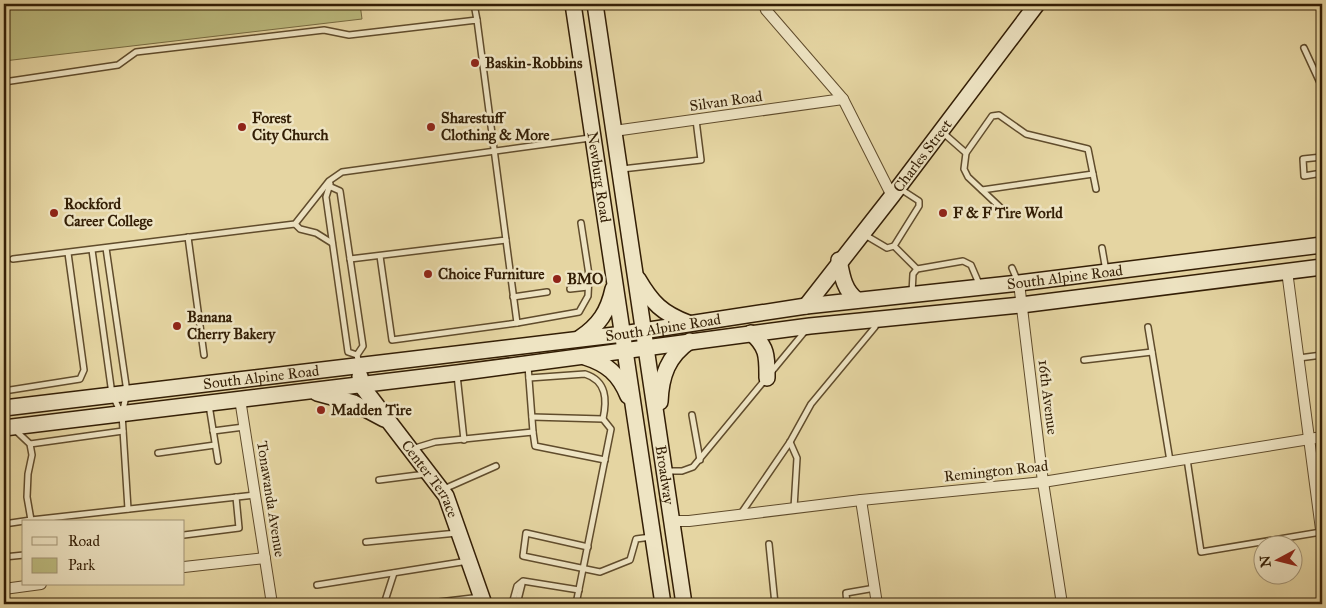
<svg xmlns="http://www.w3.org/2000/svg" width="1326" height="608" font-family="'IM FELL Great Primer',serif">
<style>
.green{fill:#bcbb7f;stroke:#786c42}
.lines{fill:none;stroke-linecap:round;stroke-linejoin:round}
.service-casing{stroke:#604c2c;stroke-width:8}
.minor-casing{stroke:#604c2c;stroke-width:12}
.secondary-casing{stroke:#331e05;stroke-width:18}
.service{stroke:#eee4c3;stroke-width:5}
.minor{stroke:#eee4c3;stroke-width:10}
.secondary{stroke:#eee4c3;stroke-width:15}
.poi-dot{fill:#8f2418;stroke:#eee4c3;stroke-width:2}
.labels{text-anchor:middle;dominant-baseline:central;stroke-width:5;stroke-linejoin:round;paint-order:stroke}
.poi-label{font-size:15px;font-weight:bold;fill:#331e05;stroke:#eee4c3;text-anchor:start}
.street-label{font-size:15px;fill:#331e05;stroke:#eee4c3}
</style>
<rect width="100%" height="100%" fill="#e5d5a2"/>
<filter id="stains"><feTurbulence type="fractalNoise" baseFrequency=".004" numOctaves="4"/><feColorMatrix values="0 0 0 0 .2 0 0 0 0 .09 0 0 0 0 .02 0 0 0 .5 -.17"/></filter>
<radialGradient id="worn" r=".72"><stop offset=".6" stop-color="#630" stop-opacity="0"/><stop offset="1" stop-color="#630" stop-opacity=".3"/></radialGradient>
<path class="green" d="M4,4H360L362,19L4,61Z"/>
<g class="lines">
<defs>
<g id="service">
<path d="M474,4L477,20"/>
<path d="M1304,48L1322,87"/>
<path d="M4,82L118,65L136,52L324,30L349,35L477,20L506,240L350,259"/>
<path d="M941,131L966,153L964,169L968,177L1001,208"/>
<path d="M966,153L992,116L999,115L1026,134L1088,149L1096,189"/>
<path d="M1322,157L1303,159L1304,176L1322,173"/>
<path d="M622,169L701,160L696,120"/>
<path d="M330,184L326,197L348,352L357,355"/>
<path d="M331,187L340,191L363,346L357,355L359,364"/>
<path d="M982,190L1093,174"/>
<path d="M295,224L300,229L316,233L332,243"/>
<path d="M865,235L887,248L894,246L919,206V201L899,188"/>
<path d="M188,237L204,355"/>
<path d="M894,246L917,269"/>
<path d="M106,248L127,392L122,414L128,509"/>
<path d="M1102,248L1106,271"/>
<path d="M92,250L112,394L120,411"/>
<path d="M380,256L392,340L517,323L506,240"/>
<path d="M13,259L295,224L329,181L342,172L590,138"/>
<path d="M1012,268L1018,282"/>
<path d="M570,289L588,287"/>
<path d="M912,293L913,274L917,269L963,261L971,265L980,286"/>
<path d="M513,297L547,292"/>
<path d="M517,323L579,312L588,296L589,275L581,223"/>
<path d="M1148,327L1170,461"/>
<path d="M1299,358L1322,355"/>
<path d="M1084,360L1152,352"/>
<path d="M457,375L464,440"/>
<path d="M529,378L585,374C607,381 607,400 603,419"/>
<path d="M4,391L80,379L84,370L68,253"/>
<path d="M209,405L218,461"/>
<path d="M692,415L700,460"/>
<path d="M532,417L603,419L611,429L576,604"/>
<path d="M14,429L30,444L32,455L28,474L27,497L31,520L255,495"/>
<path d="M213,431L244,427"/>
<path d="M533,432L535,446L605,460"/>
<path d="M790,442L797,458L794,508"/>
<path d="M30,444L123,431"/>
<path d="M412,449L435,442L533,432L528,366"/>
<path d="M158,453L215,445"/>
<path d="M1187,459L1201,552L1321,532"/>
<path d="M665,471H682L693,467L806,330"/>
<path d="M379,480L426,474"/>
<path d="M444,489L496,466"/>
<path d="M740,515L790,442L811,404L875,327"/>
<path d="M4,524L31,520"/>
<path d="M184,535L239,528L236,497"/>
<path d="M366,542L457,533"/>
<path d="M769,544L775,604"/>
<path d="M588,547L526,533L523,556L600,572L630,560L636,539L651,537"/>
<path d="M4,557L24,555"/>
<path d="M317,585L468,561"/>
<path d="M384,604L394,573"/>
<path d="M422,604L481,597"/>
<path d="M512,604L517,586L523,581L579,590"/>
<path d="M517,604L522,584"/>
<path d="M847,604L846,593L875,588"/>
</g>
<g id="minor">
<path d="M764,4L766,10L843,99L892,196"/>
<path d="M614,131L843,99"/>
<path d="M1287,271L1322,537"/>
<path d="M1019,283L1043,482L1062,604"/>
<path d="M240,399L272,604"/>
<path d="M861,500L877,604"/>
<path d="M672,521H689L861,500L1043,482L1322,437"/>
<path d="M184,567L265,558"/>
<path d="M4,589L41,584"/>
</g>
<g id="secondary">
<path id="s1" d="M573,4L663,604"/>
<path id="s2" d="M595,4L684,604"/>
<path d="M839,260C842,276 844,290 857,300"/>
<path d="M638,279C652,303 662,313 688,323"/>
<path id="s3" d="M806,306L892,196L1037,4"/>
<path d="M751,333C768,347 767,358 767,378"/>
<path d="M580,338C599,325 608,312 613,289"/>
<path d="M585,357C607,364 619,374 628,396"/>
<path id="s4" d="M360,376L361,385L446,496L484,604"/>
<path d="M317,393L354,403L384,419"/>
<path d="M660,402C661,376 668,356 690,341"/>
<path id="s5" d="M4,408L623,334L806,306L1019,283L1322,245"/>
<path d="M4,428L457,373L810,326L1021,305L1322,267"/>
</g>
</defs>
<use href="#service" class="service-casing"/>
<use href="#minor" class="minor-casing"/>
<use href="#secondary" class="secondary-casing"/>
<use href="#service" class="service"/>
<use href="#minor" class="minor"/>
<use href="#secondary" class="secondary"/>
</g>
<g class="poi-dot">
<circle cx="475" cy="63" r="5"/>
<circle cx="242" cy="127" r="5"/>
<circle cx="431" cy="127" r="5"/>
<circle cx="54" cy="213" r="5"/>
<circle cx="943" cy="213" r="5"/>
<circle cx="428" cy="274" r="5"/>
<circle cx="557" cy="279" r="5"/>
<circle cx="177" cy="326" r="5"/>
<circle cx="321" cy="410" r="5"/>
</g>
<g class="labels">
<g class="poi-label">
<text x="485" y="63">Baskin-Robbins</text>
<text x="252" y="118">Forest<tspan x="252" dy="17">City Church</tspan></text>
<text x="441" y="118">Sharestuff<tspan x="441" dy="17">Clothing &amp; More</tspan></text>
<text x="64" y="204">Rockford<tspan x="64" dy="17">Career College</tspan></text>
<text x="953" y="213">F &amp; F Tire World</text>
<text x="438" y="274">Choice Furniture</text>
<text x="567" y="279">BMO</text>
<text x="187" y="317">Banana<tspan x="187" dy="17">Cherry Bakery</tspan></text>
<text x="331" y="410">Madden Tire</text>
</g>
<g class="street-label">
<text transform="translate(726 101) rotate(-8)">Silvan Road</text>
<text stroke="none"><textPath href="#s3" startOffset="190">Charles Street</textPath></text>
<text stroke="none"><textPath href="#s1" startOffset="175">Newburg Road</textPath></text>
<text stroke="none"><textPath href="#s5" startOffset="1069">South Alpine Road</textPath></text>
<text stroke="none"><textPath href="#s5" startOffset="664">South Alpine Road</textPath></text>
<text stroke="none"><textPath href="#s5" startOffset="259">South Alpine Road</textPath></text>
<text transform="translate(1048 397) rotate(83)">16th Avenue</text>
<text transform="translate(996 471) rotate(-6)">Remington Road</text>
<text stroke="none"><textPath href="#s2" startOffset="476">Broadway</textPath></text>
<text stroke="none"><textPath href="#s4" startOffset="126">Center Terrace</textPath></text>
<text transform="translate(271 499) rotate(81)">Tonawanda Avenue</text>
</g>
</g>
<rect width="1326" height="608" fill="none" stroke="#e5d5a2" stroke-width="20"/>
<rect x="5" y="5" width="1316" height="598" fill="none" stroke="#331e05" stroke-width="2.5"/>
<rect x="10" y="10" width="1306" height="588" fill="none" stroke="#331e05"/>
<rect x="22" y="520" width="162" height="65" fill="#eee4c3" stroke="#a39577"/>
<rect x="32" y="537" width="25" height="8" fill="#eee4c3" stroke="#a39577"/>
<text x="68" y="546" font-size="15" fill="#331e05">Road</text>
<rect x="32" y="558" width="25" height="15" fill="#bcbb7f" stroke="#a39577"/>
<text x="68" y="570" font-size="15" fill="#331e05">Park</text>
<g transform="translate(1278 560) rotate(263)"><circle r="24" fill="#eee4c3" stroke="#a39577"/>
<path d="M0-4L9 19L0 12L-9 19Z" fill="#8f2418"/>
<text y="-8" font-size="14" font-weight="bold" text-anchor="middle" fill="#331e05">N</text>
</g>
<rect width="100%" height="100%" filter="url(#stains)"/>
<rect width="100%" height="100%" fill="url(#worn)"/>
</svg>
